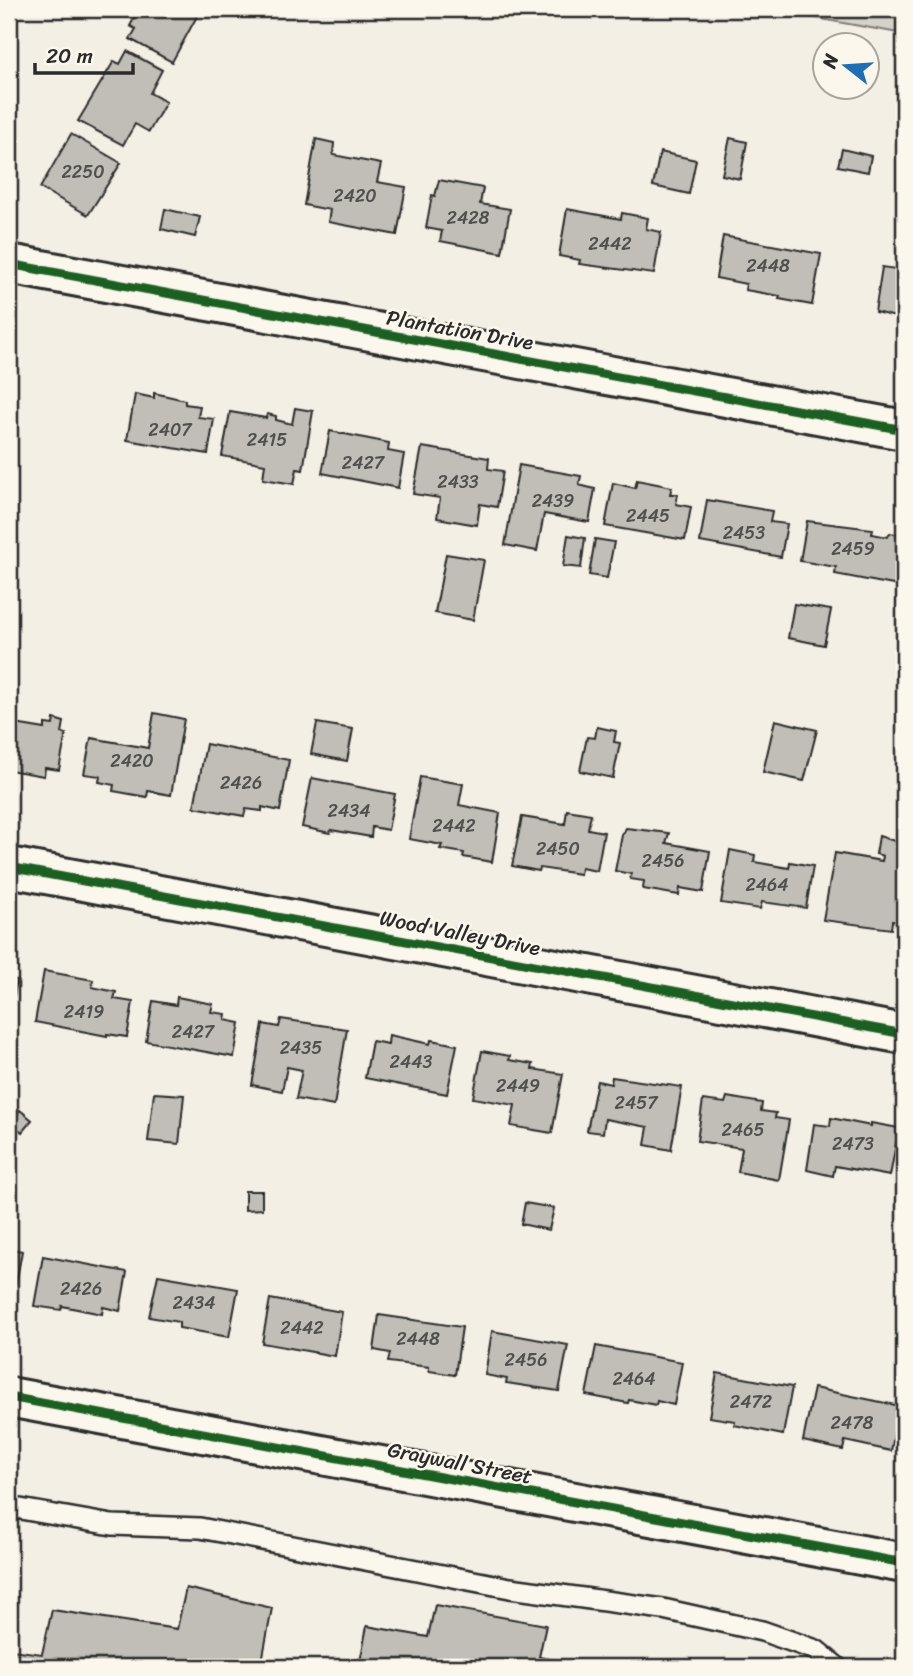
<svg xmlns="http://www.w3.org/2000/svg" width="913" height="1676" font-family="Sriracha,sans-serif">
<style>
.green{fill:#d5d2c9;stroke:#807e7a;stroke-width:2}
.building{fill:#c0beb6;stroke:#2b2b2b;stroke-width:2}
.lines{fill:none;stroke-linecap:round;stroke-linejoin:round}
.lane-casing{stroke:#2b2b2b;stroke-width:24}
.street-casing{stroke:#2b2b2b;stroke-width:44}
.lane{stroke:#fbf7ec;stroke-width:19}
.street{stroke:#fbf7ec;stroke-width:38}
.cycleway-casing{stroke:#fbf7ec;stroke-width:13}
.cycleway{stroke:#1b5e20;stroke-width:9}
.labels{text-anchor:middle;dominant-baseline:central;stroke-width:5;stroke-linejoin:round;paint-order:stroke}
.number-label{font-size:18px;fill:#50504e}
.street-label{font-size:21px;fill:#2b2b2b;stroke:#fbf7ec}
</style>
<rect width="100%" height="100%" fill="#f3efe4"/>
<filter id="ink" filterUnits="userSpaceOnUse"><feTurbulence type="fractalNoise" baseFrequency=".0143" numOctaves="2"/><feDisplacementMap in="SourceGraphic" scale="14" xChannelSelector="R" yChannelSelector="G"/><feConvolveMatrix kernelMatrix="1 2 1 2 8 2 1 2 1" color-interpolation-filters="sRGB"/></filter>
<g filter="url(#ink)">
<path class="green" d="M766,9H904V34Z"/>
<g class="building">
<path d="M139,9H201L172,62L130,39L136,29L130,26Z"/>
<path d="M127,51L162,70L150,93L166,102L149,132L135,124L123,145L78,121L114,61L120,64Z"/>
<path d="M71,134L121,163L88,215L40,188Z"/>
<path d="M730,138L747,142L740,179L722,175Z"/>
<path d="M316,139L334,143L333,155L381,164L377,182L406,187L397,235L328,222L330,210L304,205Z"/>
<path d="M842,149L871,156L868,172L838,166Z"/>
<path d="M660,152L696,160L689,194L653,186Z"/>
<path d="M439,180L483,188L480,204L510,209L502,253L440,241L442,231L426,228L432,195L435,196Z"/>
<path d="M165,209L200,217L195,237L161,229Z"/>
<path d="M567,209L621,219L622,213L648,218L646,229L661,232L654,274L579,264L580,260L559,256Z"/>
<path d="M723,236L821,254L812,305L779,299L780,296L745,290L746,284L716,278Z"/>
<path d="M882,267L904,270V319L875,312Z"/>
<path d="M154,393L185,400V404L200,406L198,417L214,419L208,454L127,440L135,394L154,398Z"/>
<path d="M295,408L313,411L303,470L297,469L294,484L263,479L265,464L222,456L230,412L266,418L267,414L276,416V420L292,424Z"/>
<path d="M330,431L389,443L388,451L404,454L398,488L322,473Z"/>
<path d="M422,447L489,458L488,469L503,471L497,507L480,504L477,525L437,518L440,498L413,494Z"/>
<path d="M519,465L581,476L579,485L595,489L589,522L544,514L537,551L505,545Z"/>
<path d="M637,480L672,487L670,494H678L676,504L691,507L685,540L605,526L613,483L635,488Z"/>
<path d="M707,500L772,511L770,522L787,524L781,557L700,542Z"/>
<path d="M807,521L873,529L872,534L888,537L890,533L904,535V587L835,574L836,567L800,561Z"/>
<path d="M568,535L585,538L581,568L563,566Z"/>
<path d="M595,539L614,542L607,578L589,575Z"/>
<path d="M446,554L484,560L473,620L435,613Z"/>
<path d="M794,604L831,610L824,645L788,638Z"/>
<path d="M154,713L184,719L171,795L148,791L147,797L113,791L114,785L99,782L100,776L84,774L91,738L148,748Z"/>
<path d="M54,719L64,722L62,733L66,734L59,770L45,768L44,776L9,770V723L45,729V724L53,725Z"/>
<path d="M775,720L817,730L804,781L763,772Z"/>
<path d="M317,723L353,729L347,761L311,754Z"/>
<path d="M597,727L616,731L614,742L620,743L613,778L580,771L587,737L595,738Z"/>
<path d="M206,744L289,760L280,811L262,807V811L246,809L244,816L194,807Z"/>
<path d="M420,777L463,784L459,805L500,813L492,862L463,857L464,853L440,849L442,845L409,839Z"/>
<path d="M312,778L395,794L388,830L372,827L371,837L331,830L330,833L302,827Z"/>
<path d="M567,810L591,814L588,829L604,832L597,871L581,868L580,874L540,868L539,871L512,866L522,817L565,824Z"/>
<path d="M626,828L669,833L666,843L710,851L703,892L680,888L679,895L643,889L644,881L630,879L631,874L615,871L622,835Z"/>
<path d="M879,836L904,844V923L892,921L891,929L823,920L835,853L882,861L883,856L876,854Z"/>
<path d="M730,850L755,855L754,862L789,868L790,862L813,866L806,908L762,902L760,909L721,903Z"/>
<path d="M44,971L93,980L92,987L116,992L114,999L133,1002L127,1037L107,1034V1036L35,1022Z"/>
<path d="M9,979L17,980L9,1024Z"/>
<path d="M177,997L213,1004L211,1012L226,1014L225,1020L240,1023L234,1057L146,1041L153,1001L176,1005Z"/>
<path d="M281,1019L347,1029L334,1106L296,1099L302,1070L287,1067L282,1091L252,1085L263,1024L279,1027Z"/>
<path d="M389,1035L430,1044L431,1040L457,1045L447,1094L365,1078L372,1041L388,1044Z"/>
<path d="M482,1051L510,1056L509,1060L533,1064L532,1069L563,1074L552,1133L511,1126L515,1105L473,1098Z"/>
<path d="M612,1077L682,1087L671,1150L645,1145L648,1127L605,1119L603,1133L587,1131L597,1081L611,1084Z"/>
<path d="M154,1093L184,1095L179,1144L148,1141Z"/>
<path d="M727,1097L762,1103L761,1111L776,1113L775,1118L789,1120L779,1180L738,1172L742,1148L697,1141L703,1100L725,1103Z"/>
<path d="M20,1110L32,1120L22,1132L10,1122Z"/>
<path d="M831,1118L871,1126V1123L899,1128L890,1176L835,1166L833,1176L807,1170L814,1124L830,1126Z"/>
<path d="M245,1191H262V1209L245,1210Z"/>
<path d="M525,1203L554,1208L549,1230L521,1224Z"/>
<path d="M9,1248L22,1251L13,1300L9,1299Z"/>
<path d="M43,1256L127,1272L120,1311L103,1307L102,1314L62,1306L61,1310L34,1306Z"/>
<path d="M158,1275L238,1289L229,1337L179,1328V1322L149,1317Z"/>
<path d="M270,1299L342,1312L335,1356L262,1343Z"/>
<path d="M379,1315L462,1327L455,1375L429,1371V1367L388,1362L390,1353L374,1350Z"/>
<path d="M492,1331L568,1345L559,1391L506,1383L507,1379L485,1375Z"/>
<path d="M596,1346L682,1362L674,1405L657,1401L656,1405L629,1400L628,1403L586,1395Z"/>
<path d="M717,1373L792,1387L783,1435L734,1425L735,1421L709,1417Z"/>
<path d="M814,1388L900,1406L891,1451L845,1441L843,1450L803,1441Z"/>
<path d="M186,1588L272,1608L261,1667H9V1637L12,1638L11,1650L42,1654L52,1610L177,1629Z"/>
<path d="M435,1605L546,1625L539,1657L593,1667H359L367,1626L428,1637Z"/>
</g>
<g class="lines">
<defs>
<path id="lane" d="M9,1507L112,1525L200,1528L510,1588L663,1609L762,1631L816,1650L837,1667"/>
<g id="street">
<path d="M9,264L904,430"/>
<path d="M9,867L904,1034"/>
<path d="M9,1397L904,1563"/>
</g>
</defs>
<use href="#lane" class="lane-casing"/>
<use href="#street" class="street-casing"/>
<use href="#lane" class="lane"/>
<use href="#street" class="street"/>
<defs>
<g id="cycleway">
<path d="M9,264L904,430"/>
<path d="M9,867L904,1034"/>
<path d="M9,1397L904,1563"/>
</g>
</defs>
<use href="#cycleway" class="cycleway-casing"/>
<use href="#cycleway" class="cycleway"/>
</g>
</g>
<g class="labels">
<g class="number-label">
<text x="83" y="172">2250</text>
<text x="355" y="196">2420</text>
<text x="468" y="218">2428</text>
<text x="610" y="244">2442</text>
<text x="768" y="266">2448</text>
<text x="170" y="430">2407</text>
<text x="267" y="440">2415</text>
<text x="363" y="463">2427</text>
<text x="458" y="482">2433</text>
<text x="553" y="501">2439</text>
<text x="648" y="516">2445</text>
<text x="744" y="533">2453</text>
<text x="853" y="549">2459</text>
<text x="132" y="761">2420</text>
<text x="241" y="783">2426</text>
<text x="349" y="811">2434</text>
<text x="454" y="826">2442</text>
<text x="558" y="849">2450</text>
<text x="663" y="861">2456</text>
<text x="767" y="885">2464</text>
<text x="84" y="1012">2419</text>
<text x="193" y="1032">2427</text>
<text x="301" y="1048">2435</text>
<text x="411" y="1062">2443</text>
<text x="518" y="1086">2449</text>
<text x="636" y="1103">2457</text>
<text x="743" y="1130">2465</text>
<text x="853" y="1144">2473</text>
<text x="81" y="1289">2426</text>
<text x="194" y="1303">2434</text>
<text x="302" y="1328">2442</text>
<text x="418" y="1339">2448</text>
<text x="526" y="1360">2456</text>
<text x="634" y="1379">2464</text>
<text x="751" y="1402">2472</text>
<text x="852" y="1423">2478</text>
</g>
<g class="street-label">
<text transform="translate(460 330) rotate(10)">Plantation Drive</text>
<text transform="translate(460 933) rotate(11)">Wood Valley Drive</text>
<text transform="translate(460 1463) rotate(11)">Graywall Street</text>
</g>
</g>
<rect width="913" height="1676" fill="none" stroke="#fbf7ec" stroke-width="35"/>
<rect x="18" y="18" width="878" height="1641" fill="none" stroke="#2b2b2b" stroke-width="2.5" filter="url(#ink)"/>
<g transform="translate(846 66) rotate(287)"><circle r="33" fill="#fbf7ec" stroke="#a8a59f" stroke-width="2"/>
<path d="M0-5L12 26L0 18L-12 26Z" fill="#1f6fb2"/>
<text y="-10" font-size="19" font-weight="bold" text-anchor="middle" fill="#2b2b2b">N</text>
</g>
<path d="M35 63v10h98v-10" fill="none" stroke="#2b2b2b" stroke-width="3.5"/>
<text x="46" y="63" font-size="21" fill="#2b2b2b" stroke="#fbf7ec" stroke-width="5" paint-order="stroke">20 m</text>
</svg>
